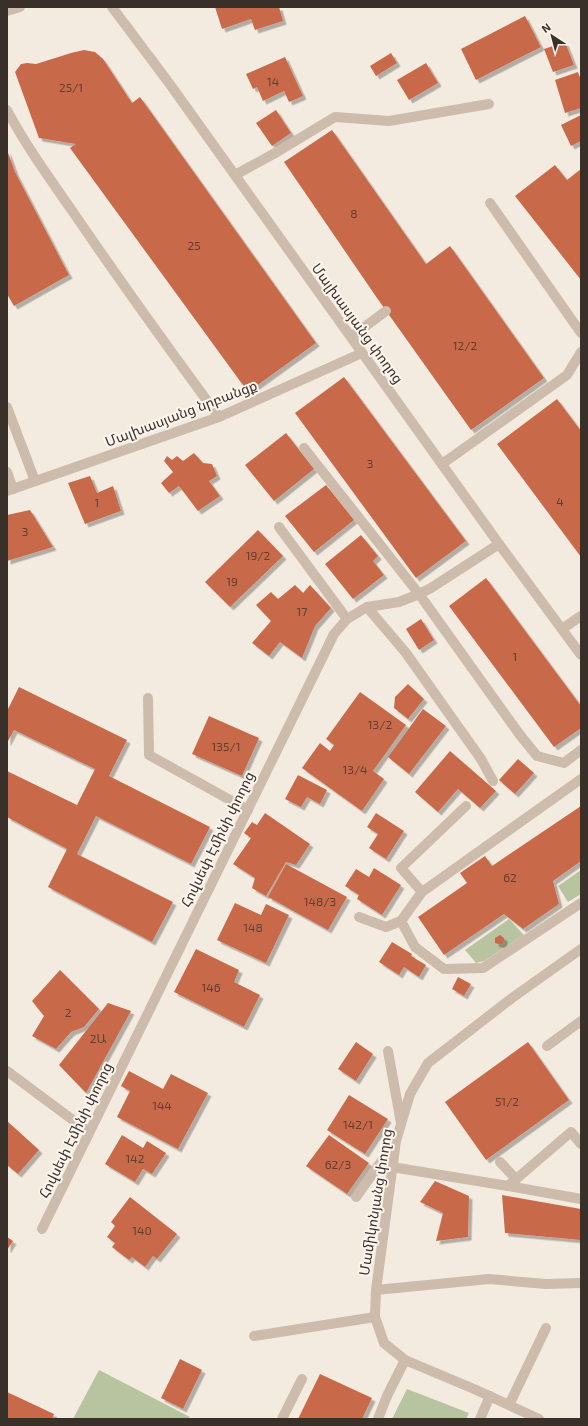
<svg xmlns="http://www.w3.org/2000/svg" width="588" height="1426" font-family="'Exo 2','Noto Sans Armenian',sans-serif">
<style>
.green{fill:#b7c49f}
.building{fill:#c86b4a;filter:url(#shadow)}
.lines{fill:none;stroke-linecap:round;stroke-linejoin:round}
.service{stroke:#cdbbab;stroke-width:10}
.minor{stroke:#cdbbab;stroke-width:10}
.tertiary{stroke:#cdbbab;stroke-width:10}
.labels{text-anchor:middle;dominant-baseline:central;stroke-width:4;stroke-linejoin:round;paint-order:stroke}
.number-label{font-size:12px;fill:#5e3f32}
.street-label{font-size:14px;fill:#3a302a;stroke:#fbf5ed}
</style>
<defs>
<filter id="shadow"><feDropShadow dx="3.5" dy="3.5" stdDeviation="0" flood-color="#0004"/></filter>
</defs>
<rect width="100%" height="100%" fill="#f4ebe0"/>
<g class="green">
<path d="M581,870V894L568,902L558,886Z"/>
<path d="M509,919L524,935L484,961L476,963L465,950Z"/>
<path d="M99,1370L190,1417L188,1419H73Z"/>
<path d="M407,1389L469,1413L466,1419H392Z"/>
</g>
<g class="building">
<path d="M215,7H279L283,21L255,30L251,19L222,29Z"/>
<path d="M525,16L541,47L476,80L461,49Z"/>
<path d="M565,42L574,65L553,72L544,49Z"/>
<path d="M84,50L95,52L103,59L132,103L140,97L316,343L248,392L70,148L76,144L39,138L15,72L21,64L27,63L36,64L71,53Z"/>
<path d="M391,53L397,63L376,76L370,66Z"/>
<path d="M285,57L303,96L289,102L284,91L263,101L257,87L253,89L246,74Z"/>
<path d="M426,63L438,83L409,100L397,80Z"/>
<path d="M578,72L581,81V108L565,113L555,80Z"/>
<path d="M276,110L291,133L272,146L256,123Z"/>
<path d="M581,115V141L571,146L561,125Z"/>
<path d="M332,130L426,264L450,246L544,378L471,430L377,298L284,162Z"/>
<path d="M7,150L15,172L69,275L14,306L7,294Z"/>
<path d="M555,165L567,180L581,169V280L515,196Z"/>
<path d="M344,377L466,541L416,578L295,413Z"/>
<path d="M557,399L581,431V557L497,444Z"/>
<path d="M286,433L314,469L274,501L245,465Z"/>
<path d="M194,453L203,463L212,464L217,476L209,481L220,496L198,511L179,486L169,493L161,483L173,472L164,461L167,456L172,460L177,456L183,461Z"/>
<path d="M90,476L97,493L113,486L121,511L85,524L68,483Z"/>
<path d="M326,485L354,520L314,552L285,516Z"/>
<path d="M30,510L53,547L7,561V515Z"/>
<path d="M258,530L283,556L230,607L205,582Z"/>
<path d="M361,535L378,556L373,561L384,575L353,599L325,564Z"/>
<path d="M486,578L581,706V728L554,747L449,606Z"/>
<path d="M295,585L303,593L310,585L331,608L315,626L302,658L280,642L269,656L252,643L271,621L256,605L271,592L278,599Z"/>
<path d="M421,619L434,640L419,650L406,629Z"/>
<path d="M408,684L424,699L408,719L394,708L395,697Z"/>
<path d="M19,687L127,740L109,776L210,827L191,864L96,816L77,854L173,902L152,942L48,887L67,849L7,817V771L77,805L95,769L14,730L7,743V711Z"/>
<path d="M360,692L406,725L373,771L384,779L362,811L302,768L320,743L330,751L334,745L326,739Z"/>
<path d="M423,709L446,726L409,774L388,757Z"/>
<path d="M209,716L259,738L242,776L192,754Z"/>
<path d="M450,751L496,791L480,808L458,789L438,812L415,792Z"/>
<path d="M518,759L534,773L515,794L499,780Z"/>
<path d="M298,775L327,790L320,804L307,797L301,807L285,799Z"/>
<path d="M581,806V861L553,881L559,904L523,929L504,914L444,955L418,917L467,883L460,873L485,856L492,866Z"/>
<path d="M265,813L310,844L296,865L286,862L266,896L252,888L255,878L233,864L251,838L244,833L252,822L257,825Z"/>
<path d="M376,813L404,831L386,859L369,848L378,834L367,827Z"/>
<path d="M286,864L347,897L328,930L268,897Z"/>
<path d="M374,868L401,885L382,915L357,899L359,895L345,886L356,869L369,877Z"/>
<path d="M235,903L261,915L266,904L289,915L266,963L217,940Z"/>
<path d="M500,935L504,938V941L502,945L495,943V938Z"/>
<path d="M392,942L412,954L411,956L426,965L419,977L404,967L399,975L379,962Z"/>
<path d="M196,949L239,970L234,982L260,995L244,1027L174,992Z"/>
<path d="M60,970L99,1009L84,1027L71,1032L56,1049L32,1036L44,1016L32,1001Z"/>
<path d="M458,977L471,984L464,996L452,989Z"/>
<path d="M108,1003L131,1011L86,1093L59,1065Z"/>
<path d="M356,1042L373,1054L356,1081L338,1069Z"/>
<path d="M528,1042L569,1100L486,1160L445,1102Z"/>
<path d="M129,1071L163,1089L171,1074L208,1093L178,1149L117,1117L130,1091L121,1086Z"/>
<path d="M349,1095L388,1119L365,1154L327,1130Z"/>
<path d="M7,1121L39,1150L18,1174L7,1165Z"/>
<path d="M122,1135L143,1148L147,1141L166,1153L152,1174L143,1169L135,1182L105,1164Z"/>
<path d="M329,1135L369,1163L347,1194L306,1166Z"/>
<path d="M435,1181L469,1196L468,1237L436,1241L443,1213L420,1202Z"/>
<path d="M502,1195L581,1209V1240L505,1233Z"/>
<path d="M130,1197L177,1234L157,1259L153,1256L145,1267L132,1257L129,1260L112,1247L115,1243L107,1237L115,1226L111,1222Z"/>
<path d="M7,1237L13,1241L7,1250Z"/>
<path d="M180,1359L202,1370L183,1409L161,1398Z"/>
<path d="M320,1374L372,1398L362,1419H298Z"/>
<path d="M7,1392L54,1414L52,1419H7Z"/>
</g>
<g class="lines">
<g class="service">
<path d="M7,110C26,146 50,179 73,212C120,281 169,349 219,417"/>
<path d="M235,175L277,152L335,117L389,121L489,104"/>
<path d="M490,203L581,333"/>
<path d="M351,337L386,311"/>
<path d="M7,407L35,481"/>
<path d="M304,448L419,594L520,735L537,756L564,763L581,750"/>
<path d="M442,464L567,375L581,352"/>
<path d="M7,472L13,489"/>
<path d="M279,527L347,619"/>
<path d="M367,607L406,653L481,759L493,781"/>
<path d="M562,629L581,616"/>
<path d="M148,698L149,755L248,810"/>
<path d="M581,779L422,892L401,921L415,947L444,969L483,968L581,903"/>
<path d="M422,892L401,868L466,806"/>
<path d="M359,917L386,927L401,921"/>
<path d="M547,1046L581,1021"/>
<path d="M388,1051L401,1123"/>
<path d="M500,1162L516,1179"/>
<path d="M392,1167L508,1186L571,1132L581,1144"/>
<path d="M508,1186L581,1199"/>
<path d="M356,1197L396,1141"/>
<path d="M376,1290L489,1279L546,1284L581,1283"/>
<path d="M254,1336L375,1317"/>
<path d="M509,1405L546,1328"/>
<path d="M282,1419L302,1379"/>
<path d="M378,1419L387,1396L405,1360"/>
<path d="M480,1419L490,1396"/>
</g>
<g class="minor">
<path d="M112,7L169,83L499,544L581,655"/>
<path d="M7,11L20,7"/>
<path d="M7,491L219,417L362,353"/>
<path d="M7,1071L89,1132"/>
<path d="M42,1229L334,634L347,619L367,607L399,602L419,594L431,588L499,544"/>
</g>
<path class="tertiary" d="M539,1419L474,1389L405,1360L384,1343L375,1317L376,1290L396,1141L410,1094L428,1063L512,998L581,949"/>
</g>
<g class="labels">
<g class="number-label">
<text x="273" y="81">14</text>
<text x="71" y="87">25/1</text>
<text x="354" y="213">8</text>
<text x="194" y="245">25</text>
<text x="465" y="345">12/2</text>
<text x="370" y="463">3</text>
<text x="560" y="501">4</text>
<text x="97" y="502">1</text>
<text x="25" y="531">3</text>
<text x="258" y="555">19/2</text>
<text x="232" y="581">19</text>
<text x="302" y="611">17</text>
<text x="515" y="656">1</text>
<text x="380" y="724">13/2</text>
<text x="226" y="746">135/1</text>
<text x="355" y="769">13/4</text>
<text x="510" y="877">62</text>
<text x="320" y="901">148/3</text>
<text x="253" y="927">148</text>
<text x="211" y="987">146</text>
<text x="68" y="1012">2</text>
<text x="98" y="1038">2Ա</text>
<text x="507" y="1101">51/2</text>
<text x="162" y="1105">144</text>
<text x="358" y="1124">142/1</text>
<text x="135" y="1158">142</text>
<text x="338" y="1164">62/3</text>
<text x="142" y="1230">140</text>
</g>
<g class="street-label">
<text transform="translate(358 323) rotate(54)">Մալխասյանց փողոց</text>
<text transform="translate(181 413) rotate(-21)">Մալխասյանց նրբանցք</text>
<text transform="translate(217 839) rotate(-64)">Հովսեփ Էմինի փողոց</text>
<text transform="translate(75 1130) rotate(-64)">Հովսեփ Էմինի փողոց</text>
<text transform="translate(375 1202) rotate(-81)">Մամիկոնյանց փողոց</text>
</g>
</g>
<rect width="588" height="1426" fill="none" stroke="#3a302a" stroke-width="16"/>
<g transform="translate(552 36) rotate(324)" stroke="#fbf5ed" stroke-width="3" paint-order="stroke">
<path d="M0-3L7 15L0 10L-7 15Z" fill="#3a302a"/>
<text y="-6" font-size="11" font-weight="bold" text-anchor="middle" fill="#3a302a">N</text>
</g>
</svg>
